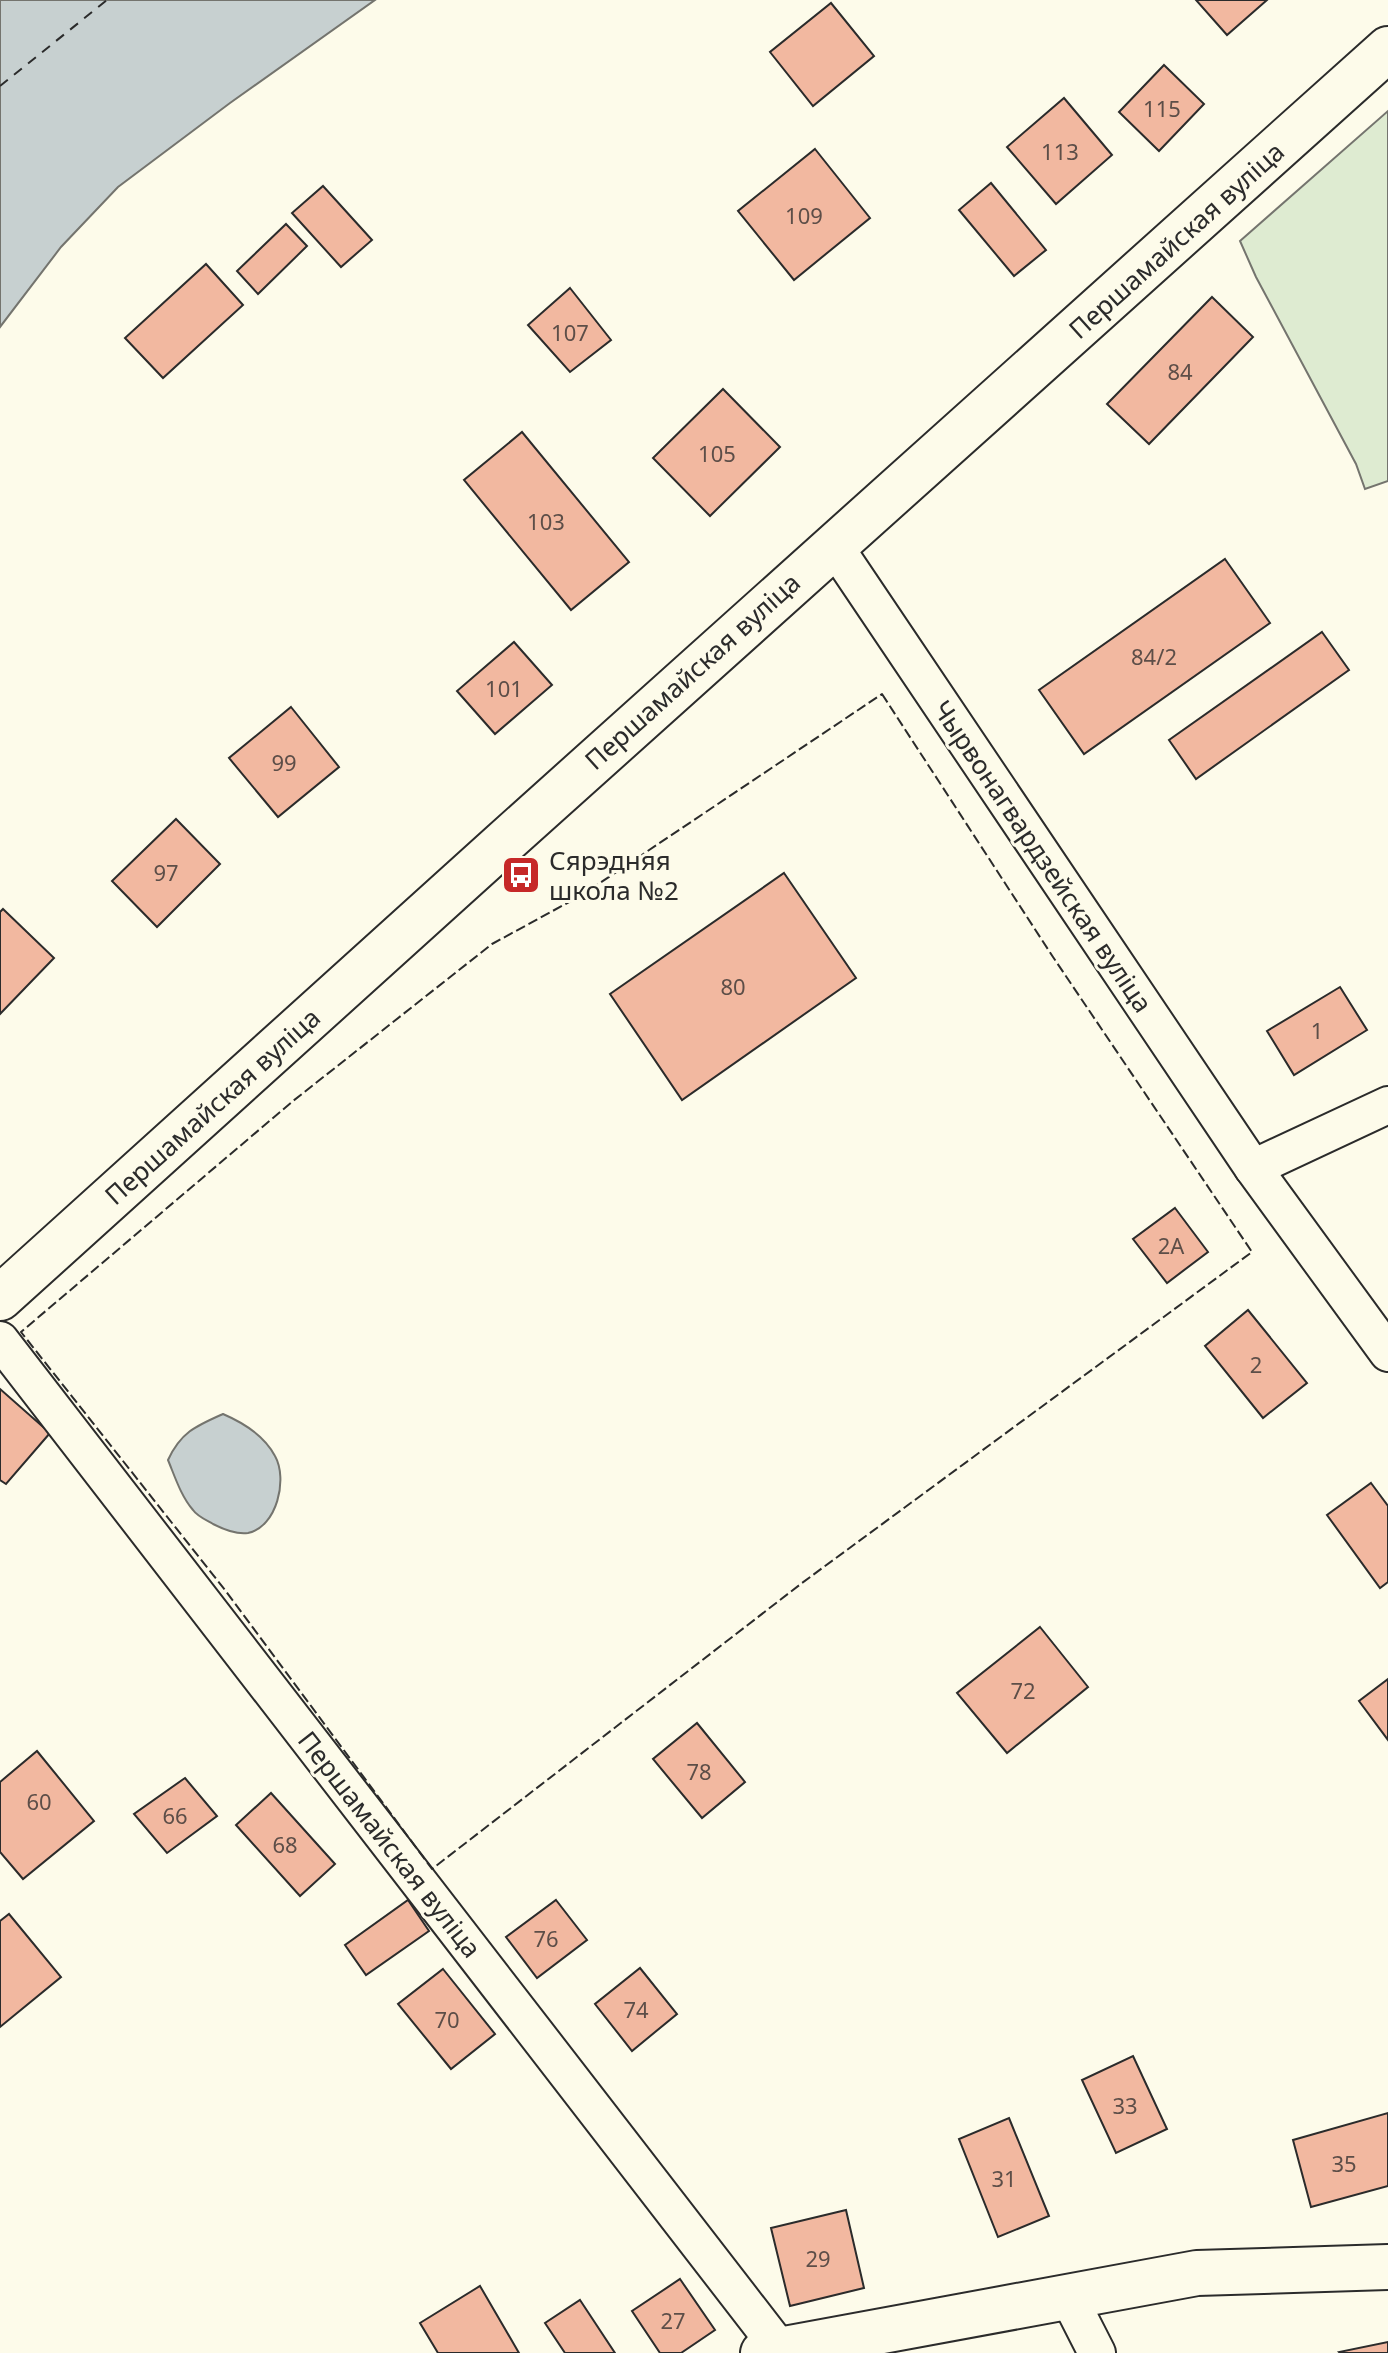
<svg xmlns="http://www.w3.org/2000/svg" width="1388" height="2353" font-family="'Noto Sans',sans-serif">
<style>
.green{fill:#deebd1;stroke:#74746e;stroke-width:2}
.water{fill:#c7d0d0;stroke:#74746e;stroke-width:2}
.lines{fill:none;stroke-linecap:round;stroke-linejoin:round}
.ferry{stroke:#2b2b2b;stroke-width:2;stroke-dasharray:10 8;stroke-linecap:butt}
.building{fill:#f2b8a0;stroke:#2b2b2b;stroke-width:2}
.minor-casing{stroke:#2b2b2b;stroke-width:40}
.tertiary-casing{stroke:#2b2b2b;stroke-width:48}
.primary-casing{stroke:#2b2b2b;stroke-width:48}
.minor{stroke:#fdfbea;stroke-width:36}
.tertiary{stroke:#fdfbea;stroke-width:44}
.primary{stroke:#fdfbea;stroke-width:44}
.fence{stroke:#2b2b2b;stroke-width:2;stroke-dasharray:10 4;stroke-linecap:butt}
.labels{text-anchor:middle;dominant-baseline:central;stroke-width:6;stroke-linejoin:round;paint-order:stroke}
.number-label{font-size:22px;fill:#5d4e48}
.street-label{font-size:26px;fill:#2b2b2b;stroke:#fdfbea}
.poi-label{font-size:26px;fill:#2b2b2b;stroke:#fdfbea;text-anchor:start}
</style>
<rect width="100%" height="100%" fill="#fdfbea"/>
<path class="green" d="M1388,111V481L1365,489L1356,464L1256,277L1240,241Z"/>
<g class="water">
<path d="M0,0H375L230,103L118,187L61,247L0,327Z"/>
<path d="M223,1414C244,1423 264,1435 275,1456C288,1479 277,1527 248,1533C236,1535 223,1529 213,1524C206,1520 197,1516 193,1510C181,1496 175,1477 168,1460C181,1432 196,1426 223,1414Z"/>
</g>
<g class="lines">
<path class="ferry" d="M0,86L107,0"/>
</g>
<g class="building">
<path d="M1196,0H1267L1227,35Z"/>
<path d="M831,3L874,56L813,106L770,52Z"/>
<path d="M1164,65L1204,104L1159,151L1119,112Z"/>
<path d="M1064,98L1112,155L1056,204L1007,147Z"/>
<path d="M815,149L870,218L794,280L738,211Z"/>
<path d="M991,183L1046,250L1014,276L959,210Z"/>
<path d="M323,186L372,240L341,267L292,213Z"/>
<path d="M286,224L307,246L258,294L237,271Z"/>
<path d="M206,264L243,305L163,378L125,338Z"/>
<path d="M570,288L611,340L570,372L528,325Z"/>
<path d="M1212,297L1253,337L1149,444L1107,404Z"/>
<path d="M723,389L780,447L710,516L653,458Z"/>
<path d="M522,432L629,562L571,610L464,480Z"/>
<path d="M1225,559L1270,623L1084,754L1039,690Z"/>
<path d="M1322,632L1349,670L1196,779L1169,740Z"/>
<path d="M514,642L552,685L495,734L457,691Z"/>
<path d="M291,707L339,767L278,817L229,758Z"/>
<path d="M176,819L220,864L157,927L112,881Z"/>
<path d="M784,873L856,978L682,1100L610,994Z"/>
<path d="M3,909L54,958L0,1014V912Z"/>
<path d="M1340,987L1367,1030L1294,1075L1267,1031Z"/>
<path d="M1175,1208L1208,1252L1167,1283L1133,1239Z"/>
<path d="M1248,1310L1307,1383L1263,1418L1205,1346Z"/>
<path d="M0,1389L50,1433L6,1484L0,1480Z"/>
<path d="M1371,1483L1388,1506V1582L1380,1588L1327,1515Z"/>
<path d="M1040,1627L1088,1687L1007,1753L957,1693Z"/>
<path d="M1388,1679V1740L1359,1701Z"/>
<path d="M697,1723L745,1782L702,1818L653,1759Z"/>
<path d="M37,1751L94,1821L23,1879L0,1852V1782Z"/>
<path d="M185,1778L217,1816L167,1853L134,1814Z"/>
<path d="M271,1793L335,1864L300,1896L236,1825Z"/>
<path d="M408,1900L429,1931L366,1975L345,1945Z"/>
<path d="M556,1900L587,1940L537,1978L506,1937Z"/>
<path d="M9,1914L61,1977L0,2027V1921Z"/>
<path d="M640,1968L677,2014L632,2051L595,2004Z"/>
<path d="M443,1969L495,2034L451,2069L398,2004Z"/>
<path d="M1133,2056L1167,2129L1116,2153L1082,2080Z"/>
<path d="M1388,2113V2186L1311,2207L1293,2140Z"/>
<path d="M1009,2118L1049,2216L998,2237L959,2139Z"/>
<path d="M846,2210L864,2288L790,2306L771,2228Z"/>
<path d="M680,2279L715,2330L681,2353H660L632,2311Z"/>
<path d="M480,2286L519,2353H438L420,2323Z"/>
<path d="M580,2300L615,2353H565L545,2323Z"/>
<path d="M1388,2342V2353H1340L1339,2352Z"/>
</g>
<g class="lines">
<defs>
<g id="minor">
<path d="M833,544L1253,1168L1388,1353"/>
<path d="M1253,1168L1388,1105"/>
<path d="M0,1340L779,2348"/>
<path d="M1068,2296L1097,2353"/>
</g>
<path id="tertiary" d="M763,2353L1197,2273L1388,2267"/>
<path id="primary" d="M0,1298C462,881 923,462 1388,49"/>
</defs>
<use href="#minor" class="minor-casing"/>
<use href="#tertiary" class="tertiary-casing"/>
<use href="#primary" class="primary-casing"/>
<use href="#minor" class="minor"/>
<use href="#tertiary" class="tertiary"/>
<use href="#primary" class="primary"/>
<path class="fence" d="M882,694L1053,957L1252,1252L802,1583L432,1869L225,1590L21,1332L293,1101L492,944L582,895Z"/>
</g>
<defs>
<symbol id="bus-square" viewBox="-11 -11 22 22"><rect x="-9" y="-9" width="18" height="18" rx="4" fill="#c62828" stroke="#fdfbea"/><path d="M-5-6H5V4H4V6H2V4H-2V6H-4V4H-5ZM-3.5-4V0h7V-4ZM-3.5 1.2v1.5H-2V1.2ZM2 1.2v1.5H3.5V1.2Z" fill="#fff"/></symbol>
</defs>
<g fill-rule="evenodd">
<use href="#bus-square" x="499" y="853" width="44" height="44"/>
</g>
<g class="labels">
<g class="number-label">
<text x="1162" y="108">115</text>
<text x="1060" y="151">113</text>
<text x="804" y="215">109</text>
<text x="570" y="332">107</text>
<text x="1180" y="371">84</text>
<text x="717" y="453">105</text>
<text x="546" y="521">103</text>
<text x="1154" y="656">84/2</text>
<text x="504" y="688">101</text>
<text x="284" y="762">99</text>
<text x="166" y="872">97</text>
<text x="733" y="986">80</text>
<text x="1317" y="1030">1</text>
<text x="1171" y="1245">2А</text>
<text x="1256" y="1364">2</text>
<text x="1023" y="1690">72</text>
<text x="699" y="1771">78</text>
<text x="39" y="1801">60</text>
<text x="175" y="1815">66</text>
<text x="285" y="1844">68</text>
<text x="546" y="1938">76</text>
<text x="636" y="2009">74</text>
<text x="447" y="2019">70</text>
<text x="1125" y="2105">33</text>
<text x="1344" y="2163">35</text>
<text x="1004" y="2178">31</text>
<text x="818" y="2258">29</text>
<text x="673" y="2320">27</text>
</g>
<g class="street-label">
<text transform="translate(1176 240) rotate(-42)">Першамайская вуліца</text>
<text transform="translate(692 671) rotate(-42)">Першамайская вуліца</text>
<text transform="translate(1043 856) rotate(56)">Чырвонагвардзейская вуліца</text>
<text transform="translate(212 1106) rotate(-42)">Першамайская вуліца</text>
<text transform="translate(390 1844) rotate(52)">Першамайская вуліца</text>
</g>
<g class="poi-label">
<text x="549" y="860">Сярэдняя<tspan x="549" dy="30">школа №2</tspan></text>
</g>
</g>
</svg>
